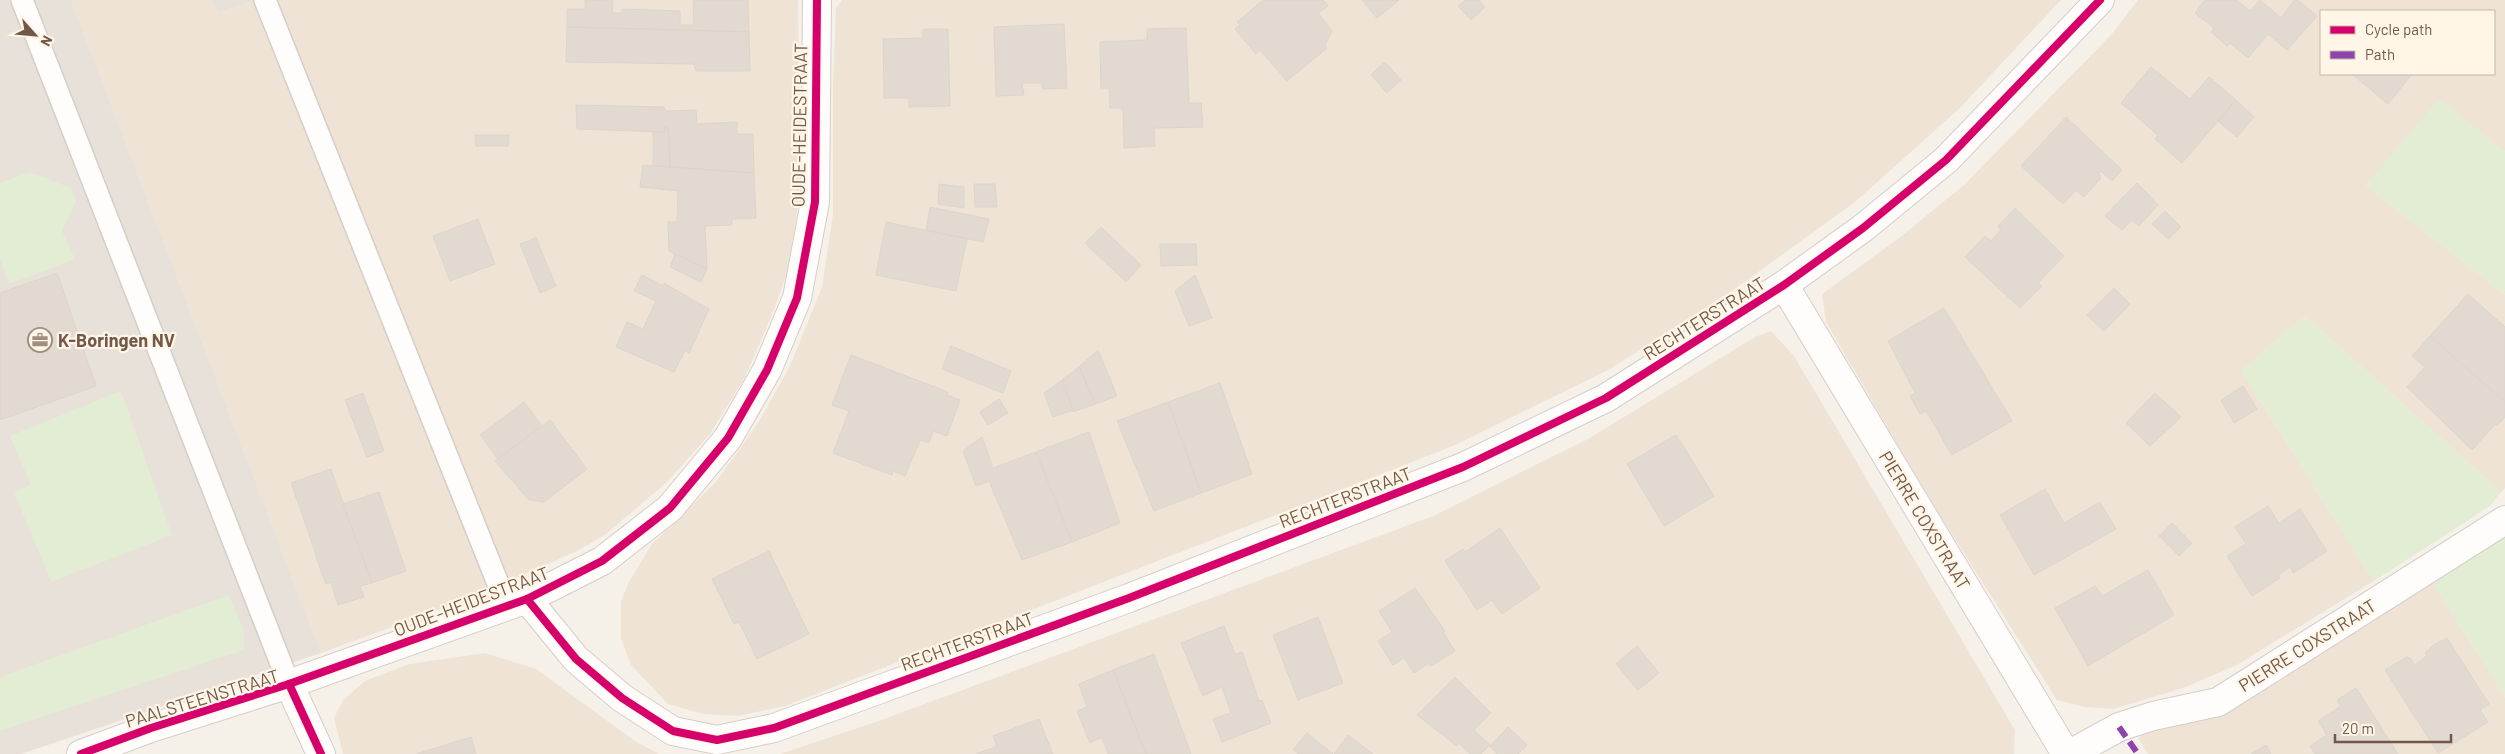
<svg xmlns="http://www.w3.org/2000/svg" width="2505" height="754" font-family="Barlow,sans-serif">
<style>
.residential{fill:#efe3d5;fill-rule:evenodd}
.industrial{fill:#e8e1d9}
.green{fill:#e2edd3}
.building{fill:#e2d9d0;stroke:#dfd4ca}
.lines{fill:none;stroke-linecap:round;stroke-linejoin:round}
.service-casing{stroke:#d5cec7;stroke-width:24}
.minor-casing{stroke:#d5cec7;stroke-width:30}
.service{stroke:#fefdfc;stroke-width:21}
.minor{stroke:#fefdfc;stroke-width:28}
.quiet{stroke:#8e44ad;stroke-width:6;stroke-dasharray:12 6;stroke-linecap:butt}
.cycleway-casing{stroke:#fff6e8;stroke-width:11}
.cycleway{stroke:#d6006c;stroke-width:8}
.labels{text-anchor:middle;dominant-baseline:central;stroke-width:4.5;stroke-linejoin:round;paint-order:stroke}
.street-label{font-size:18px;fill:#735849;stroke:#fff6e8}
.poi-label{font-size:18px;font-weight:bold;fill:#735849;stroke:#fff6e8;text-anchor:start}
</style>
<rect width="100%" height="100%" fill="#f6f1e8"/>
<g class="residential">
<path d="M71,0H212L218,13L256,0H798L801,189L787,273L771,317L745,377L710,434L666,483L606,534L577,551L468,599L321,653Z"/>
<path d="M842,0H2061L1960,108L1855,202L1736,288L1610,369L1453,446L785,706L738,716L703,714L668,704L631,665L621,639V601L629,582L652,544L716,482L758,423L790,366L822,287L833,214V84L836,8Z"/>
<path d="M2138,0H2505V152L2439,99L2366,186L2505,295V488L2501,492L2305,316L2241,371L2374,581L2235,666L2183,688L2113,709L2084,707L2057,700L1926,493L1826,322L1822,294L1899,238L1964,185L2111,35ZM2321,11H2494V74H2321Z"/>
<path d="M1771,331L1794,356L2015,730L2014,754H780L884,719L1433,516L1588,439L1755,337Z"/>
<path d="M2431,580L2505,697V754H2148L2138,738L2148,732L2215,716Z"/>
<path d="M485,653L536,669L635,741L659,754H343L334,718L343,700L365,681L409,664Z"/>
</g>
<g class="industrial">
<path d="M0,0H71L321,653L21,754H0Z"/>
<path d="M212,0H256L218,13Z"/>
</g>
<g class="green">
<path d="M2439,98L2505,152V295L2366,186Z"/>
<path d="M30,172L71,188L76,201L62,231L75,259L9,284L0,259V183Z"/>
<path d="M2305,316L2501,492L2490,506L2374,581L2241,371Z"/>
<path d="M121,391L172,535L51,582L14,492L31,485L10,436Z"/>
<path d="M2505,535V697L2431,580Z"/>
<path d="M229,595L243,628L244,650L0,731V677Z"/>
</g>
<g class="building">
<path d="M585,0L613,1L612,13H622V9L680,11V25H694L693,0H748L749,32L567,27V9H585Z"/>
<path d="M1263,0H1323L1328,6L1318,13L1332,31L1325,45L1327,48L1287,81L1260,50L1256,54L1235,29L1240,25L1237,22Z"/>
<path d="M1362,0H1399L1377,18Z"/>
<path d="M1465,0H1479L1485,7L1471,20L1458,6Z"/>
<path d="M2205,0H2237L2250,11L2260,0L2281,18L2294,0H2298L2317,16L2287,50L2268,34L2248,58L2230,43L2227,46L2211,32L2214,28L2195,13Z"/>
<path d="M1064,24L1067,88L1043,89L1042,83H1022L1024,95L996,96L994,27Z"/>
<path d="M567,27L749,32L750,71H696L694,64L566,62Z"/>
<path d="M1186,28L1189,103H1201L1203,127L1154,128L1155,146L1124,148L1123,108H1110L1109,88H1101L1100,42L1147,40V29Z"/>
<path d="M923,29H948L950,106L909,107V98H884L883,39L923,38Z"/>
<path d="M1385,62L1401,80L1387,93L1371,75Z"/>
<path d="M2151,67L2190,99L2209,77L2236,100L2182,163L2155,139L2158,135L2121,103Z"/>
<path d="M2352,74H2412L2388,104Z"/>
<path d="M2236,100L2254,117L2237,137L2218,121Z"/>
<path d="M576,105L664,107L665,111L696,110L697,124L737,122V134H753L754,173L670,167L668,128L665,127L664,132L577,129Z"/>
<path d="M2066,117L2122,170L2112,181L2101,171L2099,174L2101,178L2084,197L2076,190L2063,204L2021,166Z"/>
<path d="M665,127L668,128L670,167L653,166V132H664Z"/>
<path d="M475,135H509L508,146H476Z"/>
<path d="M643,165L754,173L756,218L732,219V225L705,226L707,269L669,251L668,222H677L678,191L640,187Z"/>
<path d="M2137,183L2158,205L2139,226L2132,220L2122,230L2105,216Z"/>
<path d="M939,184L964,187V208L938,204Z"/>
<path d="M974,184H995L997,207H975Z"/>
<path d="M930,207L989,219L983,242L926,230Z"/>
<path d="M2015,208L2064,256L2038,283L2042,286L2020,308L1965,257L1985,236L1991,241L2001,230L1998,226Z"/>
<path d="M2165,211L2181,227L2168,239L2152,224Z"/>
<path d="M478,219L495,264L450,281L433,236Z"/>
<path d="M886,222L967,239L956,291L876,275Z"/>
<path d="M1101,227L1141,265L1126,282L1085,243Z"/>
<path d="M536,238L556,286L540,293L520,244Z"/>
<path d="M1160,244H1196L1197,265L1161,266Z"/>
<path d="M675,254L707,269L701,282L670,267Z"/>
<path d="M57,273L96,386L0,420V293Z"/>
<path d="M642,275L664,286V283L709,309L689,353L685,351L674,372L616,347L627,322L643,329L656,301L634,291Z"/>
<path d="M1195,275L1212,318L1189,326L1175,291Z"/>
<path d="M2114,288L2130,304L2104,331L2087,315Z"/>
<path d="M2468,294L2505,327V402L2430,336Z"/>
<path d="M1944,308L2012,421L1952,455L1926,411L1920,414L1910,396L1915,393L1888,341Z"/>
<path d="M2430,336L2505,402V417L2497,426L2495,424L2472,450L2407,387L2425,367L2412,356Z"/>
<path d="M951,346L1011,371L1003,393L942,369Z"/>
<path d="M1098,350L1117,396L1095,404L1079,367Z"/>
<path d="M851,355L948,392L947,395L960,400L947,436L933,431L929,443L920,440L905,476L893,471L892,475L833,453L849,411L832,405Z"/>
<path d="M1079,367L1095,404L1073,412L1062,380Z"/>
<path d="M1062,380L1073,410L1053,417L1044,393Z"/>
<path d="M1220,383L1252,474L1201,493L1168,402Z"/>
<path d="M2243,386L2257,409L2234,423L2221,400Z"/>
<path d="M363,393L384,451L367,457L345,400Z"/>
<path d="M2155,393L2181,417L2150,446L2126,423Z"/>
<path d="M999,399L1008,413L988,425L980,412Z"/>
<path d="M524,402L542,426L498,459L480,435Z"/>
<path d="M1168,402L1201,493L1154,511L1117,421Z"/>
<path d="M550,420L587,469L544,502L529,500L495,461Z"/>
<path d="M1089,432L1120,523L1072,542L1036,452Z"/>
<path d="M1676,435L1714,496L1664,526L1627,464Z"/>
<path d="M982,437L993,468L1036,452L1072,542L1022,560L989,481L976,486L963,451Z"/>
<path d="M331,469L372,583L360,586L364,597L338,605L331,582L326,584L316,557H317L291,483Z"/>
<path d="M2045,489L2064,523L2100,502L2116,529L2034,575L2000,515Z"/>
<path d="M379,492L406,571L372,583L343,504Z"/>
<path d="M2268,506L2279,523L2300,509L2327,551L2293,573L2290,567L2278,575L2280,578L2252,596L2227,556L2246,544L2235,527Z"/>
<path d="M2172,523L2192,543L2179,556L2159,536Z"/>
<path d="M1500,528L1540,588L1502,614L1492,600L1477,610L1445,561L1463,549L1465,552Z"/>
<path d="M769,551L809,634L757,659L739,622L734,624L712,579Z"/>
<path d="M2148,570L2174,615L2088,666L2055,608L2095,586L2102,596Z"/>
<path d="M1415,588L1445,631L1443,632L1455,651L1431,666L1429,663L1414,673L1404,658L1393,665L1378,641L1392,632L1379,611Z"/>
<path d="M1318,617L1343,683L1298,700L1273,635Z"/>
<path d="M1224,626L1235,654L1242,652L1259,701L1262,700L1271,723L1222,742L1213,719L1231,713L1222,687L1203,696L1181,643Z"/>
<path d="M2447,638L2489,704L2480,710L2488,722L2438,753L2385,670L2407,657L2410,658L2415,665L2427,656L2425,653L2432,646Z"/>
<path d="M1637,646L1659,673L1638,690L1616,664Z"/>
<path d="M1154,654L1191,754H1146L1113,670Z"/>
<path d="M1113,670L1146,754H1108L1102,737L1090,743L1077,711L1087,707L1079,684Z"/>
<path d="M1455,677L1491,713L1474,730L1490,745L1481,754H1470L1459,743L1457,746L1417,715Z"/>
<path d="M2356,688L2398,754H2315L2310,746L2327,735L2318,721L2341,706L2337,700Z"/>
<path d="M1039,719L1053,754H976L997,746L993,736Z"/>
<path d="M1508,727L1527,745L1518,754H1497L1490,746Z"/>
<path d="M1307,733L1333,754H1298L1293,750Z"/>
<path d="M1348,735L1373,754H1334Z"/>
<path d="M471,737L476,754H416Z"/>
<path d="M2266,745L2271,754H2251Z"/>
</g>
<g class="lines">
<defs>
<g id="service">
<path d="M22,0L289,684"/>
<path d="M265,0L507,606"/>
</g>
<g id="minor">
<path d="M1784,285L2066,754"/>
<path d="M527,599L576,659L622,698L673,731L717,740L774,728L1129,598L1463,467L1606,398L1784,285L1863,228L1946,160L2100,0"/>
<path d="M289,684L321,754"/>
<path d="M81,754L151,728L289,684L527,599L602,561L670,508L728,438L767,370L797,298L815,202L817,0"/>
<path d="M2070,754L2119,727L2153,716L2218,702L2505,520"/>
</g>
</defs>
<use href="#service" class="service-casing"/>
<use href="#minor" class="minor-casing"/>
<use href="#service" class="service"/>
<use href="#minor" class="minor"/>
<path class="quiet" d="M2119,727L2138,754"/>
<defs>
<g id="cycleway">
<path d="M527,599L576,659L622,698L673,731L717,740L774,728L1129,598L1463,467L1606,398L1784,285L1863,228L1946,160L2100,0"/>
<path d="M289,684L321,754"/>
<path d="M81,754L151,728L289,684L527,599L602,561L670,508L728,438L767,370L797,298L815,202L817,0"/>
</g>
</defs>
<use href="#cycleway" class="cycleway-casing"/>
<use href="#cycleway" class="cycleway"/>
</g>
<defs>
<symbol id="office-ring" viewBox="-11 -11 22 22"><circle r="9.5" fill="#fff6e8" stroke="#a18e81" stroke-width="1.5"/><path d="M-6-3h4V-5.5h4V-3h4V5H-6ZM-1-4.5V-3h2v-1.5ZM-6 0V1H6V0Z" fill="#a18e81"/></symbol>
</defs>
<g fill-rule="evenodd">
<use href="#office-ring" x="26" y="326" width="28" height="28"/>
</g>
<g class="labels">
<g class="street-label">
<text transform="translate(799 125) rotate(-89)">OUDE-HEIDESTRAAT</text>
<text transform="translate(1704 318) rotate(-32)">RECHTERSTRAAT</text>
<text transform="translate(1345 497) rotate(-21)">RECHTERSTRAAT</text>
<text transform="translate(1925 520) rotate(59)">PIERRE COXSTRAAT</text>
<text transform="translate(471 601) rotate(-21)">OUDE-HEIDESTRAAT</text>
<text transform="translate(967 641) rotate(-20)">RECHTERSTRAAT</text>
<text transform="translate(2307 645) rotate(-32)">PIERRE COXSTRAAT</text>
<text transform="translate(202 698) rotate(-17)">PAALSTEENSTRAAT</text>
</g>
<g class="poi-label">
<text x="58" y="340">K-Boringen NV</text>
</g>
</g>
<rect x="2320" y="10" width="175" height="65" fill="#fff6e8" stroke="#c7b7a8"/>
<rect x="2330" y="26" width="25" height="8" fill="#d6006c" stroke="#c7b7a8"/>
<text x="2365" y="35" font-size="15" fill="#735849">Cycle path</text>
<rect x="2330" y="51" width="25" height="8" fill="#8e44ad" stroke="#c7b7a8"/>
<text x="2365" y="60" font-size="15" fill="#735849">Path</text>
<g transform="translate(35 35) rotate(117)" stroke="#fff6e8" stroke-width="4" paint-order="stroke">
<path d="M0-4L9 19L0 12L-9 19Z" fill="#735849"/>
<text y="-8" font-size="14" font-weight="bold" text-anchor="middle" fill="#735849">N</text>
</g>
<path d="M2335 734v8h116v-8" fill="none" stroke="#735849" stroke-width="2.5"/>
<text x="2342" y="734" font-size="15" fill="#735849" stroke="#fff6e8" stroke-width="4" paint-order="stroke">20 m</text>
</svg>
